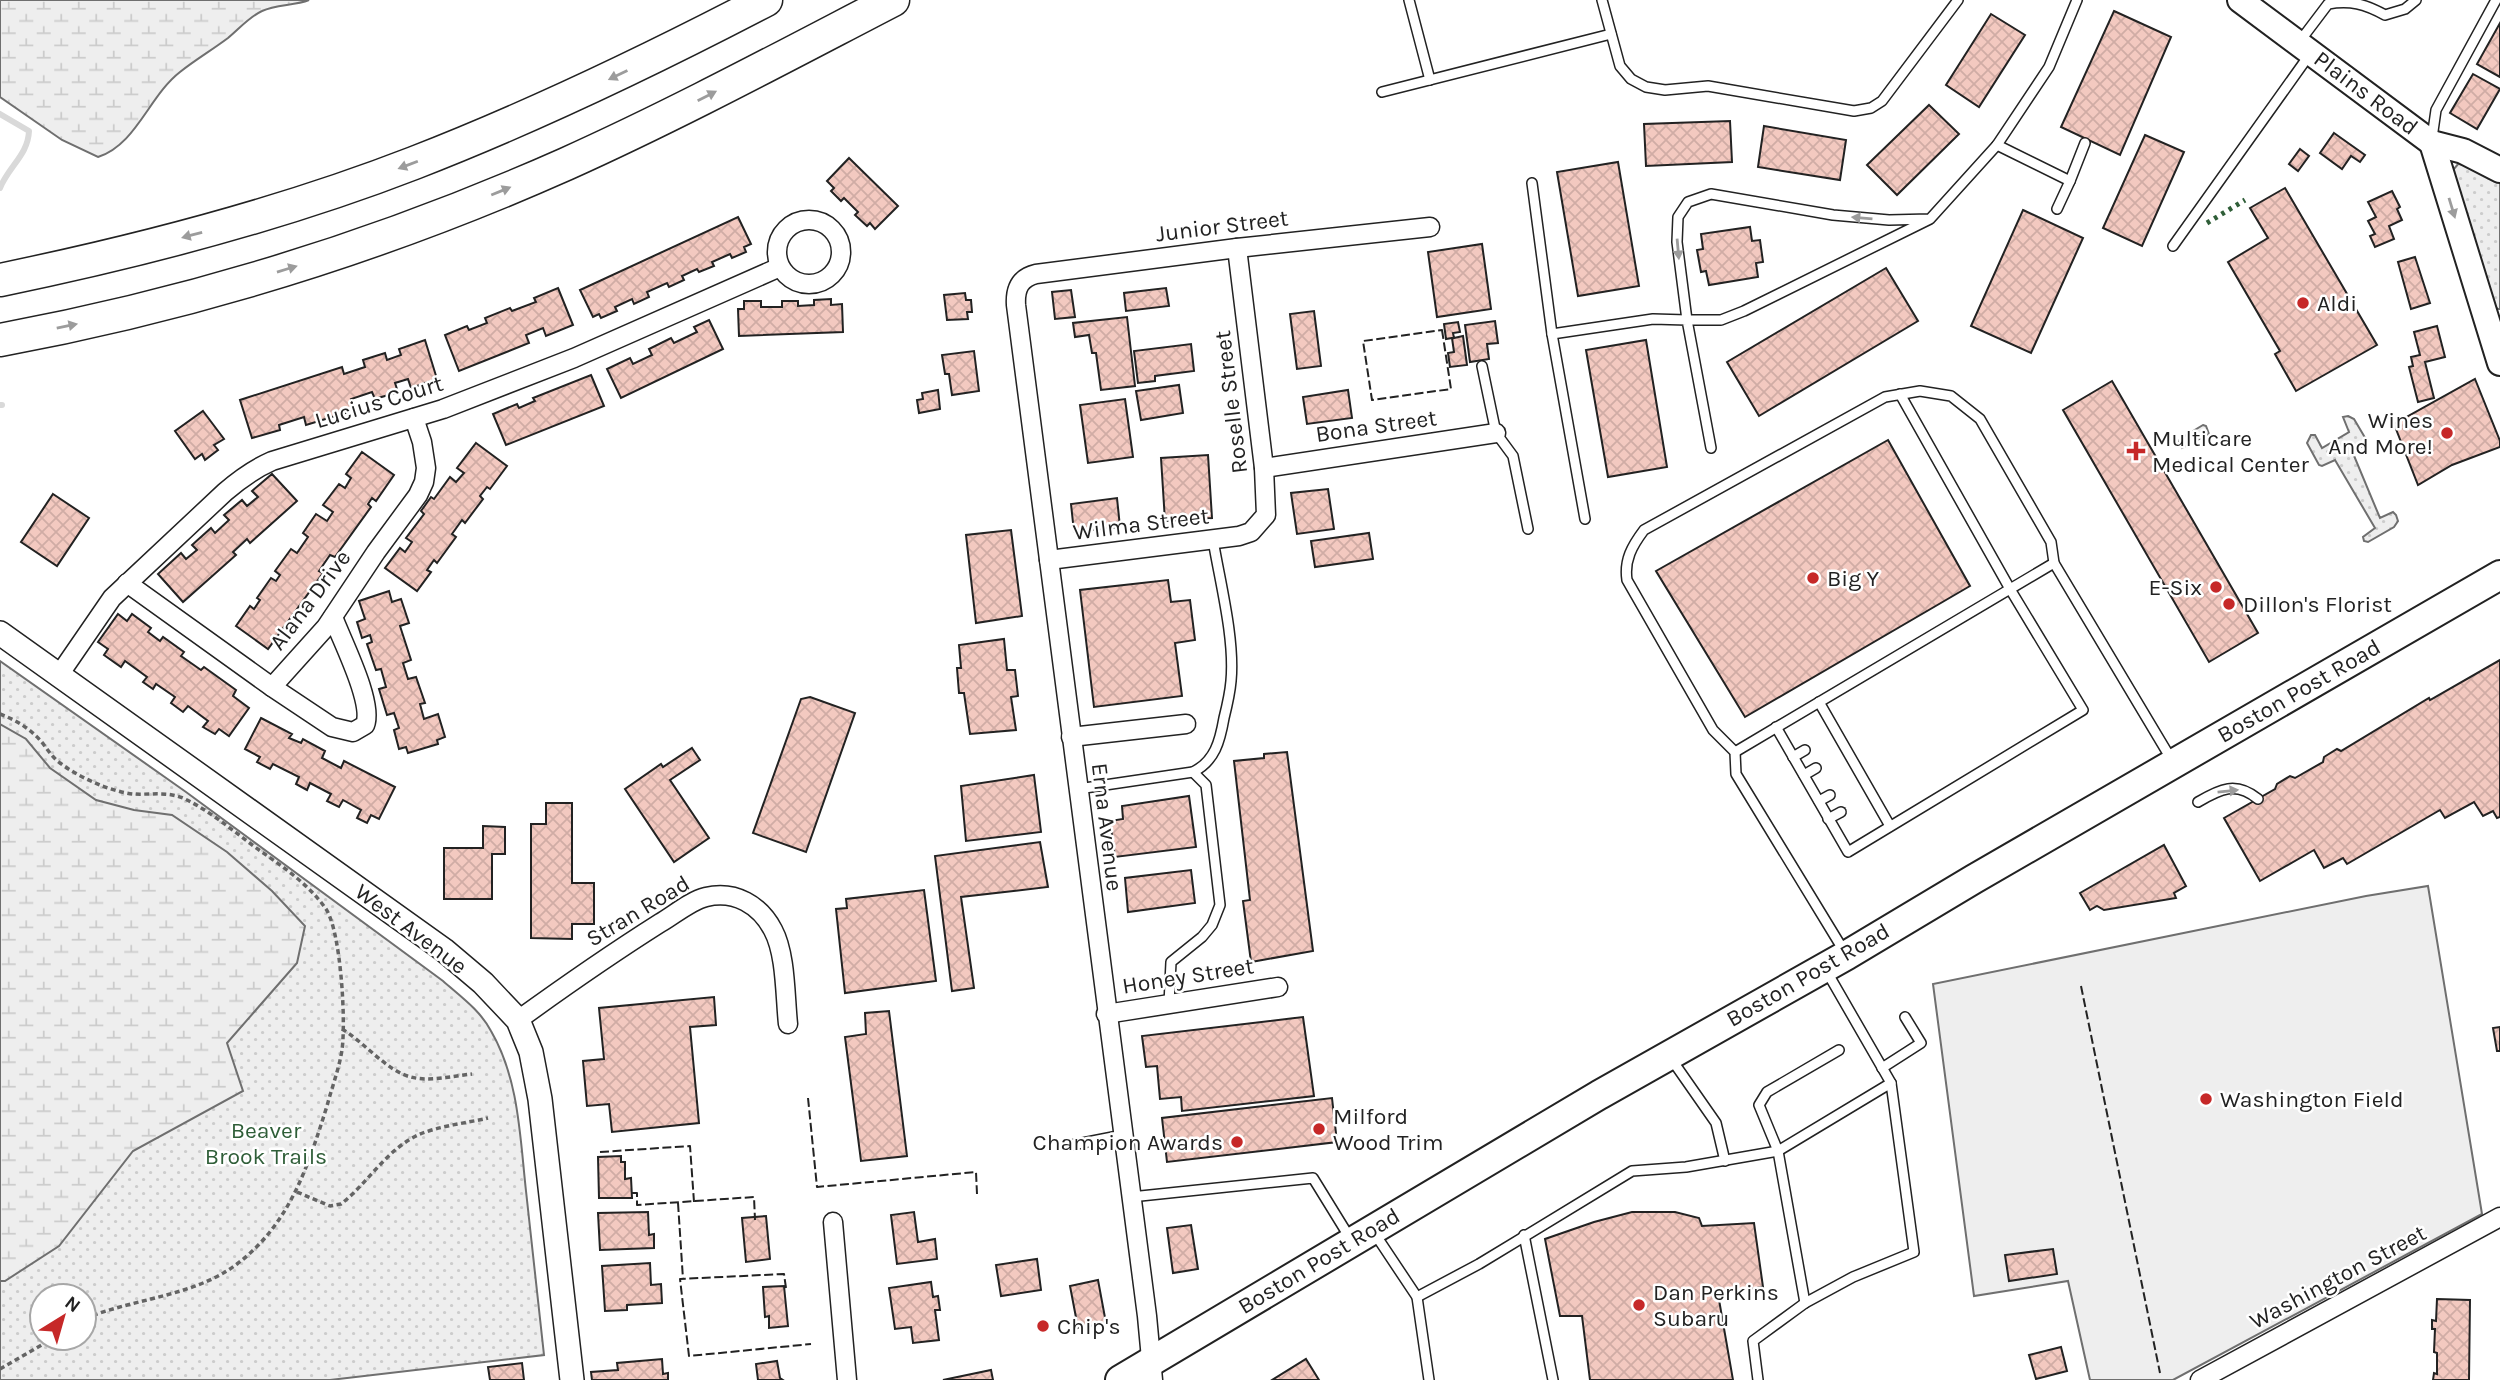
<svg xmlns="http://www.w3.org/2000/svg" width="2500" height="1380" font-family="Karla,sans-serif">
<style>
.grass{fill:url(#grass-dots);stroke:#6f6f6f;stroke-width:2;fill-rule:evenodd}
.wetland{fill:url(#wetland-marsh);stroke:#6f6f6f;stroke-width:2}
.garden{fill:#eee;stroke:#6f6f6f;stroke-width:2}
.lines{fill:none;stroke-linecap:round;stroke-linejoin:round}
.stream{stroke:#d9d9d9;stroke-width:6}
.building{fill:url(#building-cross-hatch);stroke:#222;stroke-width:2}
.service-casing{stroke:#222;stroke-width:12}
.minor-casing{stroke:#222;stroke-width:21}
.tertiary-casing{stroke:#222;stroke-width:26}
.secondary-casing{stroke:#222;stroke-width:28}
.primary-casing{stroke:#222;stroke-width:32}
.motorway-casing{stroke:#222;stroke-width:35}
.path{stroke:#646464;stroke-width:3.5;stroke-dasharray:5 3.5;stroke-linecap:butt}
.service{stroke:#fff;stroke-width:9}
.minor{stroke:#fff;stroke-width:18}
.tertiary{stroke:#fff;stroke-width:23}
.secondary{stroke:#fff;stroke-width:24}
.primary{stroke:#fff;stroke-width:28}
.motorway{stroke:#fff;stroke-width:32}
.hedge{stroke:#2f5e38;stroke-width:5;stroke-dasharray:3.5 5;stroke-linecap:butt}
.fence{stroke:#222;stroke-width:2;stroke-dasharray:9 3.5;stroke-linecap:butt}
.oneway{fill:#9c9c9c}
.poi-dot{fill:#c62828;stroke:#fff;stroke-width:2.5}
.labels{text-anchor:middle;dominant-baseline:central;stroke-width:5;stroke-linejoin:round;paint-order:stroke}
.street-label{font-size:23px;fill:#222;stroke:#fff}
.poi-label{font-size:23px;fill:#222;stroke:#fff;text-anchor:start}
.park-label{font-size:23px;fill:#2f5e38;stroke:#fff}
</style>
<defs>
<pattern id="grass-dots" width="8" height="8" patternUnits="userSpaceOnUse" patternTransform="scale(1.75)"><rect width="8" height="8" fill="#eee"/><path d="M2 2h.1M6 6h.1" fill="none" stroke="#ccc" stroke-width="1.8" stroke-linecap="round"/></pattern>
<pattern id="wetland-marsh" width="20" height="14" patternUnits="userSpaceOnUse" patternTransform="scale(1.75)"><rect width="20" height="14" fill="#eee"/><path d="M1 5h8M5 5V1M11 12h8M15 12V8" fill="none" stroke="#ccc"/></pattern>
<pattern id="building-cross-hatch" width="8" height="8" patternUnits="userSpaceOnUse" patternTransform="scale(1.75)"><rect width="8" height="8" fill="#f3c9c0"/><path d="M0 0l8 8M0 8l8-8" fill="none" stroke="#d0aca5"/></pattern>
</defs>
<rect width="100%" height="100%" fill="#fff"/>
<g class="grass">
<path d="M2459,163L2500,182V309H2498L2494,306L2453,170Z"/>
<path d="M2348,416L2354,419L2367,441V444L2352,451L2380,518L2393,512L2396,515L2398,521L2394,527L2368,542L2364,541L2363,537L2375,528L2335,460L2322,466L2319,465L2307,443L2311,435H2315L2322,448L2349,432L2343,417Z"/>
<path d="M2203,425L2206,426L2209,434L2182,448L2179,442L2180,439Z"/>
<path d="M0,661L186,792L443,981C460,996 480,1010 491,1031C519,1079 520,1137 526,1191C532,1246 538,1301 544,1355L330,1380H0ZM42,1296H84V1338H42Z"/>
</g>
<g class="wetland">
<path d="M0,0H309C294,6 276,4 262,11C249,17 239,29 228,38C212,50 195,60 180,72C149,96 136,145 98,157L62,140L0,97Z"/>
<path d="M0,724L26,739L50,768L96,800L134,810L172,815L227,852L272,891L305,926L297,963L227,1043L243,1091L133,1151L59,1246L5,1281H0Z"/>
</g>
<path class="garden" d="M2428,886L2482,1214L2173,1380H2090L2068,1281L1974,1296L1933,984L2366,896Z"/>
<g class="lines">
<g class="stream">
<path d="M0,114L29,131C28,155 9,166 0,188"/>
<path d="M0,405H2"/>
</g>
</g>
<g class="building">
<path d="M2114,11L2171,37L2120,155L2061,127Z"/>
<path d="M1991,14L2025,35L1979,107L1946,85Z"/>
<path d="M2500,23V77L2477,64Z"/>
<path d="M2473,74L2500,89L2477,129L2450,113Z"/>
<path d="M1929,105L1959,134L1897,195L1867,165Z"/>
<path d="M1730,121L1732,162L1646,166L1644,124Z"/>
<path d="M1764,126L1846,140L1840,180L1758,167Z"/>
<path d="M2334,133L2365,155L2360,162L2351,156L2342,169L2320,153Z"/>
<path d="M2145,135L2184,152L2142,246L2103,228Z"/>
<path d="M2300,149L2309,156L2298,171L2289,164Z"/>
<path d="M849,158L898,206L875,229L870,223L867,226L855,215L858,212L844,198L841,201L831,191L834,188L827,181Z"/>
<path d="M1618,162L1639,286L1578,296L1557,172Z"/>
<path d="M2285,188L2377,345L2296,391L2275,354L2280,351L2228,262L2268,238L2250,208Z"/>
<path d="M2392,191L2400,207L2397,209L2402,220L2389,226L2394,239L2375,247L2370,236L2375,234L2368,221L2376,217L2368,202Z"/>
<path d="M2023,210L2083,238L2031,353L1971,326Z"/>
<path d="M738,217L751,244L744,247L746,252L732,258L730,254L712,262L714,266L699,272L697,269L682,276L684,280L669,287L667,283L647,292L649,297L634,304L632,299L615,307L617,311L601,318L599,314L593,317L580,290Z"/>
<path d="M1750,227L1752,241L1760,240L1763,262L1756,263L1758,277L1709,285L1706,271L1701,272L1697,250L1703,249L1701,234Z"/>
<path d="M1482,244L1491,309L1437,317L1428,252Z"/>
<path d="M2415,257L2430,303L2411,309L2398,262Z"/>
<path d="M1886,268L1918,321L1759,416L1727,362Z"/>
<path d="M558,288L573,325L546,336L543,328L526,335L529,343L459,371L445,335L467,326L469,330L487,323L485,318L510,308L512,311L536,302L534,298Z"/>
<path d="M1166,288L1169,306L1126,311L1124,293Z"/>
<path d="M1071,290L1075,317L1055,319L1052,292Z"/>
<path d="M965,293L966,300H971L972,312H967L968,319L947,320L944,295Z"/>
<path d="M831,299V305L842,304L843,332L739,336L738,309H744V301H761V307H782V301H798V306L814,305V300Z"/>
<path d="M1314,311L1321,366L1297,369L1290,314Z"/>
<path d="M1127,317L1135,386L1101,390L1096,353H1092L1089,335L1075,337L1073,323Z"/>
<path d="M709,320L723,349L621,398L607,369L630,358L633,364L652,355L649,349L671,338L674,343L697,332L694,327Z"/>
<path d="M1495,321L1498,343L1487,344L1489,359L1470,362L1465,325Z"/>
<path d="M1458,322L1460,332L1453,333L1454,338L1463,336L1467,365L1450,367L1448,353L1454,352L1452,338L1446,339L1444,324Z"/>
<path d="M2437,326L2445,357L2425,362L2434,398L2418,402L2409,367L2413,366L2411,357L2420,355L2414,332Z"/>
<path d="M425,340L437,379L411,388L408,379L395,383L398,392L375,399L372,392L351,399L355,410L306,425L304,417L279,425L280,430L252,438L240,400L342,367L344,374L365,367L363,360L385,353L387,360L401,355L399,349Z"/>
<path d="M1646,340L1667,467L1608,477L1586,350Z"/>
<path d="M1191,344L1194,371L1155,376V381L1138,383L1134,351Z"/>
<path d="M974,351L979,391L952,395L949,374H945L942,355Z"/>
<path d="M591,375L604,406L506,445L493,414L517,404L519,408L535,401L533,398Z"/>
<path d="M2475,379L2500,441V447L2452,465L2418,485L2394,424Z"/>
<path d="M2112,381L2258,633L2209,662L2063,410Z"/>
<path d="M1179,385L1183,413L1141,420L1136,391Z"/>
<path d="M938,390L940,409L919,413L917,400L923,399L922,393Z"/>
<path d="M1348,390L1352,418L1307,424L1303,397Z"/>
<path d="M1125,399L1133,457L1088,463L1080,405Z"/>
<path d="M203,411L224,439L214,445L218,450L205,460L202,454L195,459L175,431Z"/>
<path d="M1888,440L1970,586L1745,717L1656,571Z"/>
<path d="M476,443L507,466L490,489L487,487L480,496L483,499L465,523L462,520L452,534L456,537L437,563L434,560L427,570L431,572L417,591L385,568L400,548L405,552L412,542L406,538L424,514L421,511L431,497L434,499L450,477L456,482L464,473L457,468Z"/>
<path d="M362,452L394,475L376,501L372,498L368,504L371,507L335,557L330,555L319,571L323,573L268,649L236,626L250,606L254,609L260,600L257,598L271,578L276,581L280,575L275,571L291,549L297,553L308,537L303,533L316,514L327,521L333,512L323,505L339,484L345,488L351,478L346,474Z"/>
<path d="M1208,455L1212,518L1165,521L1161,458Z"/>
<path d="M272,474L297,501L250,543L247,539L233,552L236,555L183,602L158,574L181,553L186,559L197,550L192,545L211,528L215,533L229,520L224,515L242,500L247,506L258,497L252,491Z"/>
<path d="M1328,489L1334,529L1297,534L1291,493Z"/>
<path d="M53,494L89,518L57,566L21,542Z"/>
<path d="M1117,498L1120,527L1074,532L1071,504Z"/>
<path d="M1011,530L1022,616L976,623L966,535Z"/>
<path d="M1369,533L1373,559L1315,567L1311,541Z"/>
<path d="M1168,580L1171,602L1190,600L1195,640L1175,643L1182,696L1094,707L1080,590Z"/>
<path d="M389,591L392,602L401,599L409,623L400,626L411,660L403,663L408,679L416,677L425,703L420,704L424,719L438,714L445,737L437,740L438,744L408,753L406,747L399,749L394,730L399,728L394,713L387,715L379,689L386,687L381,669L376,670L367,644L372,642L370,635L362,638L357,622L365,619L359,601Z"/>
<path d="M118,614L127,621L132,614L151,628L148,632L160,641L163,637L184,652L181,656L201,670L204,667L236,690L233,696L249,708L229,736L219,729L215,734L203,727L208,721L188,706L183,712L171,703L175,697L156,684L153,689L143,682L147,677L125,661L121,667L104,655L108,649L98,642Z"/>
<path d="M1004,639L1007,670H1015L1018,696L1011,697L1016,730L970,734L964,693H959L957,668H961L959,645Z"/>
<path d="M2500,660V817L2497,818L2493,811L2483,816L2474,802L2445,818L2440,810L2347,864L2343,858L2324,868L2314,850L2260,881L2224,818L2275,789L2277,784L2290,776L2295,778L2323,762L2324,757L2337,749L2341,751L2429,698L2430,700Z"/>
<path d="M810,697L855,713L806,852L753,833L801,699Z"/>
<path d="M261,718L292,734L289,738L301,743L303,739L325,751L322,758L341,768L344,761L395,787L379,819L371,815L367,823L357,818L361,810L343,800L339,807L327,801L331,794L310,783L307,790L296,784L299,777L273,764L270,769L257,762L260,757L245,749Z"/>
<path d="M692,748L700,760L670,780L709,838L674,862L625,789L661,764L663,767Z"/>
<path d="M1287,752L1313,951L1251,962L1243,901L1250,900L1234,761L1264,758V754Z"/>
<path d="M1034,775L1041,832L966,841L961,786Z"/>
<path d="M1189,796L1196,847L1115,857L1110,821L1123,819L1122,806Z"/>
<path d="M546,803H572V883H594V924H572V939L531,938V824H546Z"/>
<path d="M483,826L505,827V854H492V899H444V848H483Z"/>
<path d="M1040,842L1048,887L961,897L974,988L952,991L935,856Z"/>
<path d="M2164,845L2186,886L2174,893L2176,898L2104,910L2097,906L2090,910L2080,893Z"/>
<path d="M1191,870L1195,903L1128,912L1125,878Z"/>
<path d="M924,890L936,981L845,993L836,909L847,908L846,899Z"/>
<path d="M714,997L716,1025L690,1027L699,1123L612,1132L609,1104L587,1106L583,1061L604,1059L599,1008Z"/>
<path d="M889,1011L907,1156L861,1161L845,1037L866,1034L865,1013Z"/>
<path d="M1303,1017L1314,1096L1182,1111L1181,1097L1160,1099L1157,1066L1146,1067L1142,1036Z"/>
<path d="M2500,1027V1051H2497L2493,1028Z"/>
<path d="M1332,1098L1337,1142L1167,1162L1162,1118Z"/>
<path d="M621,1156V1162H625V1179L631,1178L632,1198H599L598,1157Z"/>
<path d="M648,1212L649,1235L654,1234V1248L600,1250L598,1213Z"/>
<path d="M914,1212L918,1242L935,1239L937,1259L897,1264L891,1215Z"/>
<path d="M1632,1212H1675L1699,1218L1702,1226L1754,1223L1763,1287L1718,1294L1733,1380H1590L1582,1316H1560L1545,1239L1594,1222Z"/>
<path d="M766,1216L770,1259L746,1262L742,1218Z"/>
<path d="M1191,1225L1198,1269L1173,1273L1167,1228Z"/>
<path d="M2053,1249L2057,1274L2009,1281L2005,1255Z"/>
<path d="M1037,1259L1041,1290L1001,1296L996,1265Z"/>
<path d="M650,1263L651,1285L661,1284L662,1303L627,1305V1310L605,1311L602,1266Z"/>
<path d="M1098,1280L1106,1323L1078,1328L1070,1286Z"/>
<path d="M931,1282L933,1297L938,1296L940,1310H935L939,1340L913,1343L911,1327L895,1329L889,1288Z"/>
<path d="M784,1286L788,1326L769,1328V1316L765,1317L763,1287Z"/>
<path d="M2437,1299L2470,1300L2469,1380H2433L2434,1373L2437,1374V1353L2434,1352L2435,1329H2432V1320L2436,1321Z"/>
<path d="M2061,1347L2067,1371L2036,1379L2029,1355Z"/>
<path d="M662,1359L663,1374L668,1373V1380H592L591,1372L618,1370L617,1363Z"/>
<path d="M1306,1359L1319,1380H1272Z"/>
<path d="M777,1361L780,1378L783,1380H758L756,1364Z"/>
<path d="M522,1363L524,1380H490L488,1367Z"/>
<path d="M991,1370L993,1380H943Z"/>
</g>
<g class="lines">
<defs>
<g id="service">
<path d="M1409,0L1430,80"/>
<path d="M1602,0L1620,66L1631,79L1646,87L1665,90L1708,86L1854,111L1871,108L1882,101L1958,0"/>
<path d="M2300,41L2328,4C2350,0 2365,4 2385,15L2405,9L2416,0"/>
<path d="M1382,92L1611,34"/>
<path d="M2432,138L2436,110L2496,0"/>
<path d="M1997,145L2070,181L2057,209"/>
<path d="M2070,181L2085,143"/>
<path d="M1532,183L1552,334L1585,519"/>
<path d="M1930,219L1889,220L1833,215L1711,194L1688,202L1678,217L1677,242L1687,320H1721L1744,311L1930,219L1997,145L2049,67L2077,0"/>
<path d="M2173,246L2310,54"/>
<path d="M1552,334L1653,319L1687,320L1711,448"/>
<path d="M1482,366L1496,433L1513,456L1528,529"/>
<path d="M1819,702L1890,826"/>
<path d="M1776,727L1848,852L2083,710L2010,589L1900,394"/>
<path d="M1735,752L2054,563"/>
<path d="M1793,757L1805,750"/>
<path d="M1804,775L1816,768"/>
<path d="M1078,789L1193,772C1215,761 1220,741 1224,718C1227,706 1230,693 1231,681C1235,639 1220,582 1213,540"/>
<path d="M1819,801L1830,795"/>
<path d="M2198,802C2220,789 2236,781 2258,799"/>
<path d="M1828,819L1841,812"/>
<path d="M1844,951L1736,774L1735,752L1713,730L1627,580C1624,560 1632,546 1644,530L1885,397L1920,391L1951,396L1980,419L2051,542L2054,563L2173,762"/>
<path d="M1827,972L1891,1083"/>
<path d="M1169,1004L1171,962L1202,937L1212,925L1220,905L1206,785L1193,772"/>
<path d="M1672,1060L1716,1123L1725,1161"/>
<path d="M1882,1068L1921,1043L1905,1017"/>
<path d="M1067,1146L1123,1135"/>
<path d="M1131,1197L1313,1178L1350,1238"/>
<path d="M1375,1234L1417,1297L1429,1380"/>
<path d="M1524,1235L1553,1380"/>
<path d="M1417,1297L1479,1264L1632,1171L1686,1167L1778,1151L1891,1083L1914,1252L1853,1277L1805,1303L1753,1341L1758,1380"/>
<path d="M1805,1303L1778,1151L1759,1105L1767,1092L1839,1050"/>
</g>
<g id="minor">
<circle cx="809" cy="252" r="32"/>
<path d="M1264,468L1496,433"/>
<path d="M1049,560L1239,536L1251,532L1266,515L1264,468L1237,248"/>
<path d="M127,583L272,687L326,627L376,552L418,495L424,482L426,468L422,442L414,418"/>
<path d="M59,675L112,598L225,492C240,479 254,469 272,461L443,409L574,358L780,267"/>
<path d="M272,687L332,727L353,732L365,725C374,703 342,641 333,617"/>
<path d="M1071,737L1186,724"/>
<path d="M1106,1014L1278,987"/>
<path d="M518,1020C565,986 611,954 660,923C674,915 690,901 706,897C735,890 760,905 773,930C786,954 785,996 788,1024"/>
<path d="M833,1222L847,1380"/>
<path d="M1153,1380L1147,1316L1016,305C1015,289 1020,278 1036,274L1237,248L1430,227"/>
<path d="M2200,1380L2500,1217"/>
</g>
<path id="tertiary" d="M0,633L444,950L483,983L518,1020L531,1052L540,1099L572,1380"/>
<g id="secondary">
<path d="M2240,0L2432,143L2463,151L2500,170"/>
<path d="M2432,143L2500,363"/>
</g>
<path id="primary" d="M1120,1380L1599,1095L1847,955L1974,879L2500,575"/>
<g id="motorway">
<path d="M0,280C141,251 280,215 414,163C535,116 651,60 766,0"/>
<path d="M0,340C194,304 386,244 566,164C677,114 785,56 893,0"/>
</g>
</defs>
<use href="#service" class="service-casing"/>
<use href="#minor" class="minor-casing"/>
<use href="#tertiary" class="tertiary-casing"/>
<use href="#secondary" class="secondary-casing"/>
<use href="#primary" class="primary-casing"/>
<use href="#motorway" class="motorway-casing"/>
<g class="path">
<path d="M0,714C13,719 26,726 36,736C45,744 50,756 60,763C73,773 88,780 102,786C111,789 123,793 133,794C151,795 168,791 185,799C210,811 232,830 255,847C280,865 308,883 326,909C341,932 346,1021 342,1050C339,1069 332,1087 327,1106C308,1166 290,1224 237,1264C193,1297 134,1298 84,1319"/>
<path d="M342,1029C364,1042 388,1072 411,1077C429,1082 453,1076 472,1074"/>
<path d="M297,1192L330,1206L341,1204C368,1183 386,1150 418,1135C438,1126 467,1123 488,1118"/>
<path d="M0,1369L54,1338"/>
</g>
<use href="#service" class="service"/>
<use href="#minor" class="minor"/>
<use href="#tertiary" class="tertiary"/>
<use href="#secondary" class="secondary"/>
<use href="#primary" class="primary"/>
<use href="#motorway" class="motorway"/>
<path class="hedge" d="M2207,223L2245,200"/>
<g class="fence">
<path d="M1442,330L1451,389L1372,400L1363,341Z"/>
<path d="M2081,986L2160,1373"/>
<path d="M808,1098L817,1187L976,1172L977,1194"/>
<path d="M600,1152L690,1146L694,1202"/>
<path d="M632,1193H637V1205L754,1197L755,1220"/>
<path d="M678,1203L683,1279"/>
<path d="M786,1288L784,1274L680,1279L689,1356L811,1344"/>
</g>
</g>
<defs><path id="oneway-solid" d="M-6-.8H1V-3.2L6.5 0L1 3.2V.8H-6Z" transform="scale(1.75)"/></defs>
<g class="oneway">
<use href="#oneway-solid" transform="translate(618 75) rotate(154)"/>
<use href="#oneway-solid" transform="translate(707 96) rotate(-27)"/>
<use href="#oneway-solid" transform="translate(408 165) rotate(159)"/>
<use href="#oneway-solid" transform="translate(501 191) rotate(-22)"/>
<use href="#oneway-solid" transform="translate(2452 208) rotate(73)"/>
<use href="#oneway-solid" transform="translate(1862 218) rotate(-175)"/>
<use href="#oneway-solid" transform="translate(192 235) rotate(165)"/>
<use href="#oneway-solid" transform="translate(1678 249) rotate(85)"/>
<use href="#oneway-solid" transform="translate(287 269) rotate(-17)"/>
<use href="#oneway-solid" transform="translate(67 326) rotate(-12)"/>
<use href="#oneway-solid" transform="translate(2228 791) rotate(-6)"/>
</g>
<g class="poi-dot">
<circle cx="2303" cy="303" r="7"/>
<circle cx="2447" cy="433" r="7"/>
<path d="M2132.5 440.5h7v7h7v7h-7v7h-7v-7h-7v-7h7z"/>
<circle cx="1813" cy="578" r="7"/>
<circle cx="2216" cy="587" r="7"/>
<circle cx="2229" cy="604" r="7"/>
<circle cx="2206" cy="1099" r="7"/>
<circle cx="1319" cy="1129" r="7"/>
<circle cx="1237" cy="1142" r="7"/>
<circle cx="1639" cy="1305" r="7"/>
<circle cx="1043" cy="1326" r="7"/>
</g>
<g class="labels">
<g class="street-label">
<text transform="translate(2366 93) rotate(37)">Plains Road</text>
<text transform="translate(1222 226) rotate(-7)">Junior Street</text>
<text transform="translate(379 402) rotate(-17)">Lucius Court</text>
<text transform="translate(1231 402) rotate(-97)">Roselle Street</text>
<text transform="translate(1376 426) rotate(-8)">Bona Street</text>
<text transform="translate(1141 524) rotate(-7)">Wilma Street</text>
<text transform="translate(310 600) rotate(-53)">Alana Drive</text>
<text transform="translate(2299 691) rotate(-30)">Boston Post Road</text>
<text transform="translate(1107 827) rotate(83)">Erna Avenue</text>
<text transform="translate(638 911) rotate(-31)">Stran Road</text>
<text transform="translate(411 929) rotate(37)">West Avenue</text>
<text transform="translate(1808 975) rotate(-30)">Boston Post Road</text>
<text transform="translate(1188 976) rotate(-9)">Honey Street</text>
<text transform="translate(1319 1261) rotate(-31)">Boston Post Road</text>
<text transform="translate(2338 1277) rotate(-28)">Washington Street</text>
</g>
<g class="poi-label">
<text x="2317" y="303">Aldi</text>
<text x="2433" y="420" text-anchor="end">Wines<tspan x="2433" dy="26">And More!</tspan></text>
<text x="2152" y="438">Multicare<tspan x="2152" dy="26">Medical Center</tspan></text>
<text x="1827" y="578">Big Y</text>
<text x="2202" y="587" text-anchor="end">E-Six</text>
<text x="2243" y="604">Dillon's Florist</text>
<text x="2220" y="1099">Washington Field</text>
<text x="1333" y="1116">Milford<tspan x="1333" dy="26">Wood Trim</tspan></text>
<text x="1223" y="1142" text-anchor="end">Champion Awards</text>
<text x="1653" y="1292">Dan Perkins<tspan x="1653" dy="26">Subaru</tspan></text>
<text x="1057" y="1326">Chip's</text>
</g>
<g class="park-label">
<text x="266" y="1130">Beaver<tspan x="266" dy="26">Brook Trails</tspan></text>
</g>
</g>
<g transform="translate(63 1317) rotate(37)"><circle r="33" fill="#ffffff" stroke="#a7a7a7" stroke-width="2"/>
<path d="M0-5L12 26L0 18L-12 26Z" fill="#c62828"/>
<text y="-10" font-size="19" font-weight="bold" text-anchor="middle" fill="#222222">N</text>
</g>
</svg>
